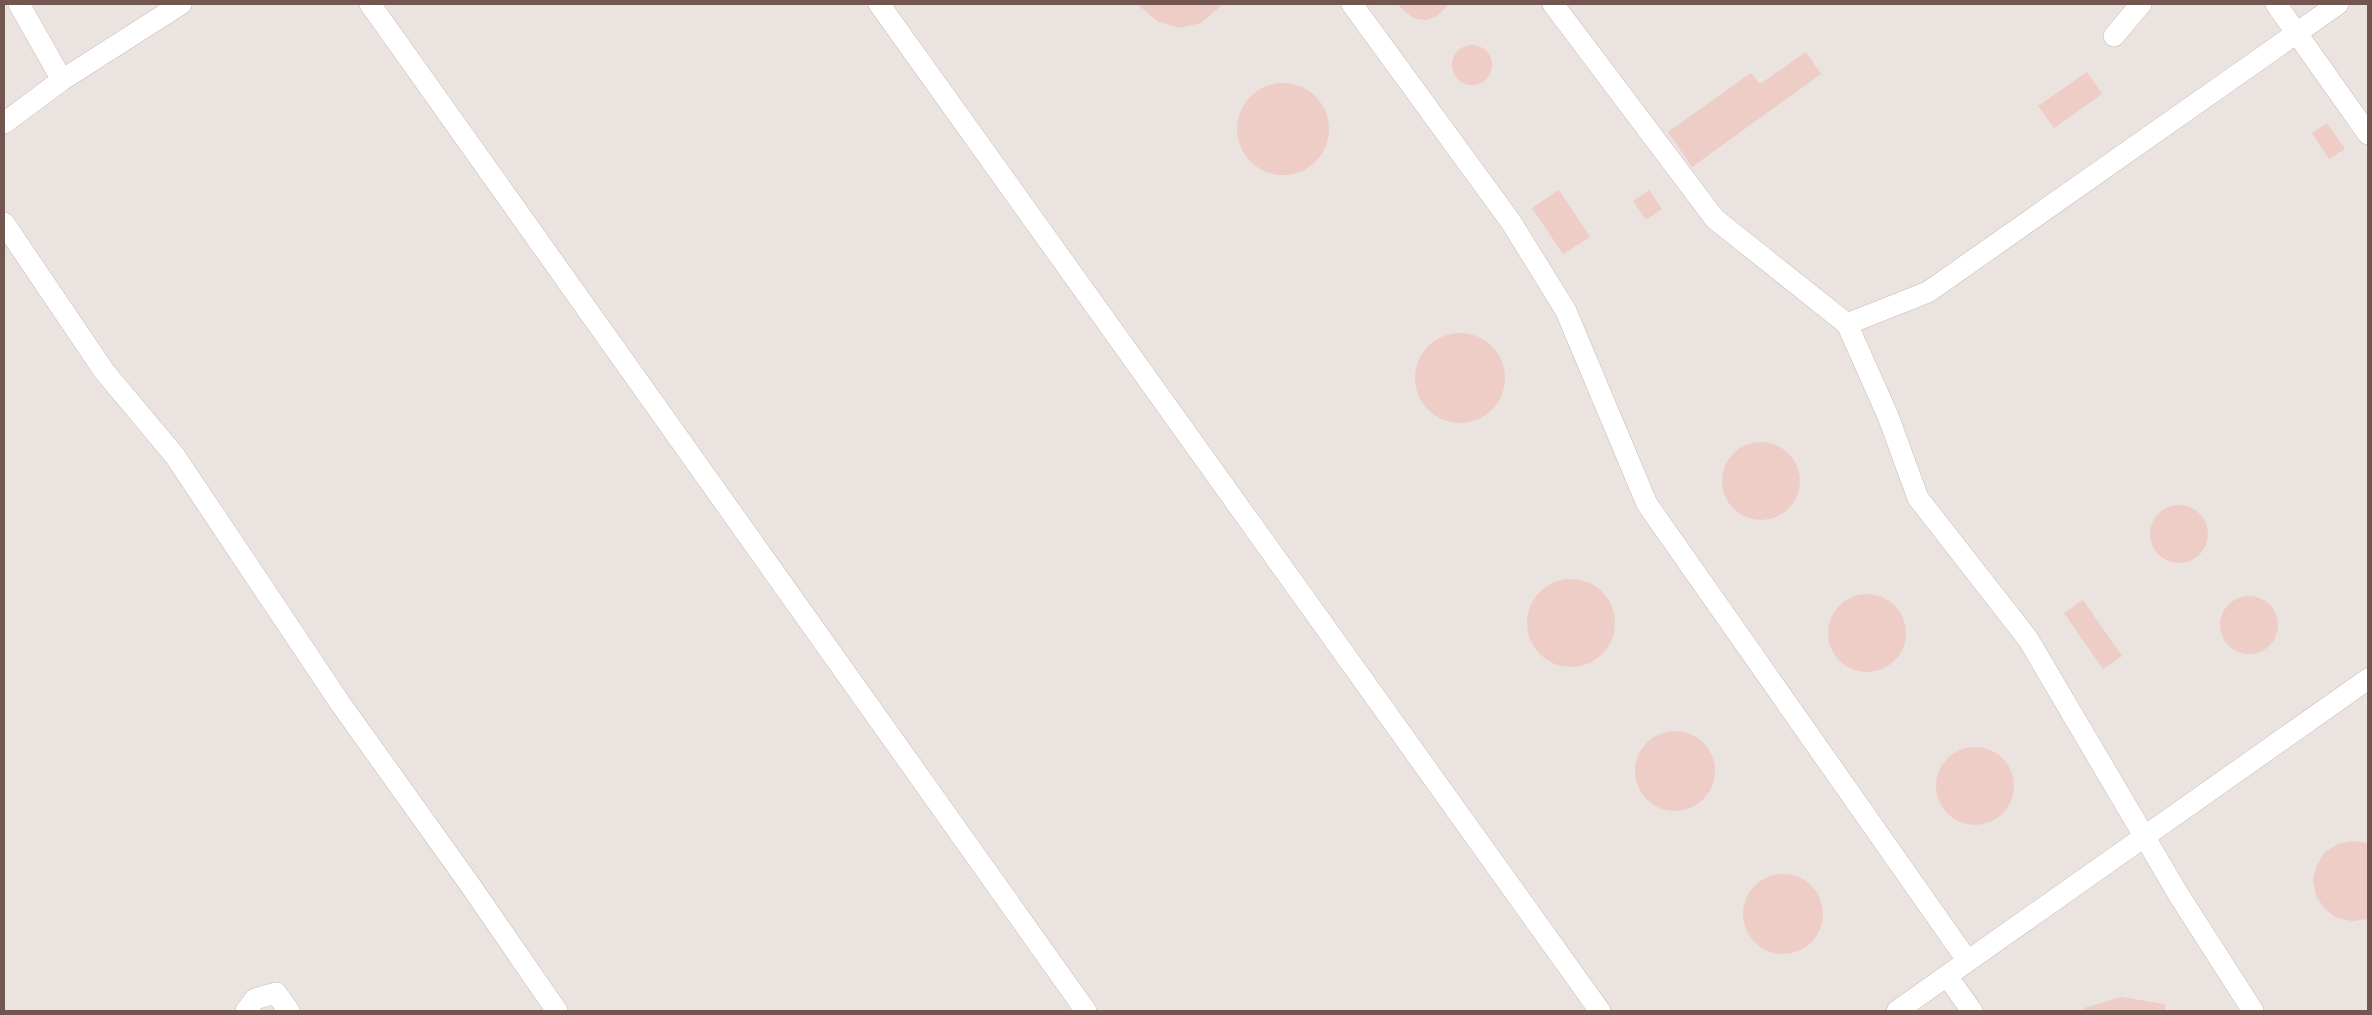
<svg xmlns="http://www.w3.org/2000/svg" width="2372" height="1015" font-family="Rubik,sans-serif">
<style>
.industrial{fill:#eae3e0}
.building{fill:#edcdc5}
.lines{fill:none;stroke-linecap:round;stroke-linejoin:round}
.minor-casing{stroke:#cebab4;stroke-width:22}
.minor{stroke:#fff;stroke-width:21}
</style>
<rect width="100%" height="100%" fill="#fbf1eb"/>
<rect class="industrial" x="4" y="4" width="2364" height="1007"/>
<g class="building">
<path d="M1137,4H1223L1201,23L1179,28L1157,21Z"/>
<path d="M1397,4H1449L1437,16L1426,20L1413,18Z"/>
<circle cx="1472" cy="65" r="20"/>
<path d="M1806,52L1821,74L1692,167L1668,132L1751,73L1760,84Z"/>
<path d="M2087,72L2102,94L2054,128L2038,106Z"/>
<circle cx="1283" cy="129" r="46"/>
<path d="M2327,123L2345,149L2329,159L2312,133Z"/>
<path d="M1559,190L1590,237L1563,254L1532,208Z"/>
<path d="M1649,190L1662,209L1646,220L1633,201Z"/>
<circle cx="1460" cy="378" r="45"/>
<circle cx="1761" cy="481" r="39"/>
<circle cx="2179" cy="534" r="29"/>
<circle cx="1571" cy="623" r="44"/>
<circle cx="1867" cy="633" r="39"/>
<circle cx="2249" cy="625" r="29"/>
<path d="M2083,600L2122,656L2103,669L2064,613Z"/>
<circle cx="1675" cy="771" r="40"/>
<circle cx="1975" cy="786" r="39"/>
<path d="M2354,841L2368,843V919L2352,921L2337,918L2325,909L2316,896L2313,880L2317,865L2325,852L2340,843Z"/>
<circle cx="1783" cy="914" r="40"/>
<path d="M2121,997L2165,1004V1011H2085L2084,1008Z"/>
</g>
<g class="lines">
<defs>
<g id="minor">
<path d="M19,4L62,80"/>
<path d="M370,4L1086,1011"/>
<path d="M879,4L1600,1011"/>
<path d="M1352,4L1511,222L1566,311L1647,504L1967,960"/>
<path d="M1553,4L1715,219L1847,324L1888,416L1918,498L2028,639L2180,897L2253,1011"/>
<path d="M2276,4L2368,134"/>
<path d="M2114,36L2141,4"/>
<path d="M4,123L62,80L181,4"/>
<path d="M4,223L104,371L175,456L340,703L468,882L557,1011"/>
<path d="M1847,324L1928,292L2338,4"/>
<path d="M1947,976L1972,1011"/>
<path d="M246,1011L255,999L276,993L289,1011"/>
<path d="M1897,1011L2368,679"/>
</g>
</defs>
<use href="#minor" class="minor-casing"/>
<use href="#minor" class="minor"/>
</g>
<rect width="2372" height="1015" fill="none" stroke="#735650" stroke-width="10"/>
</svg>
